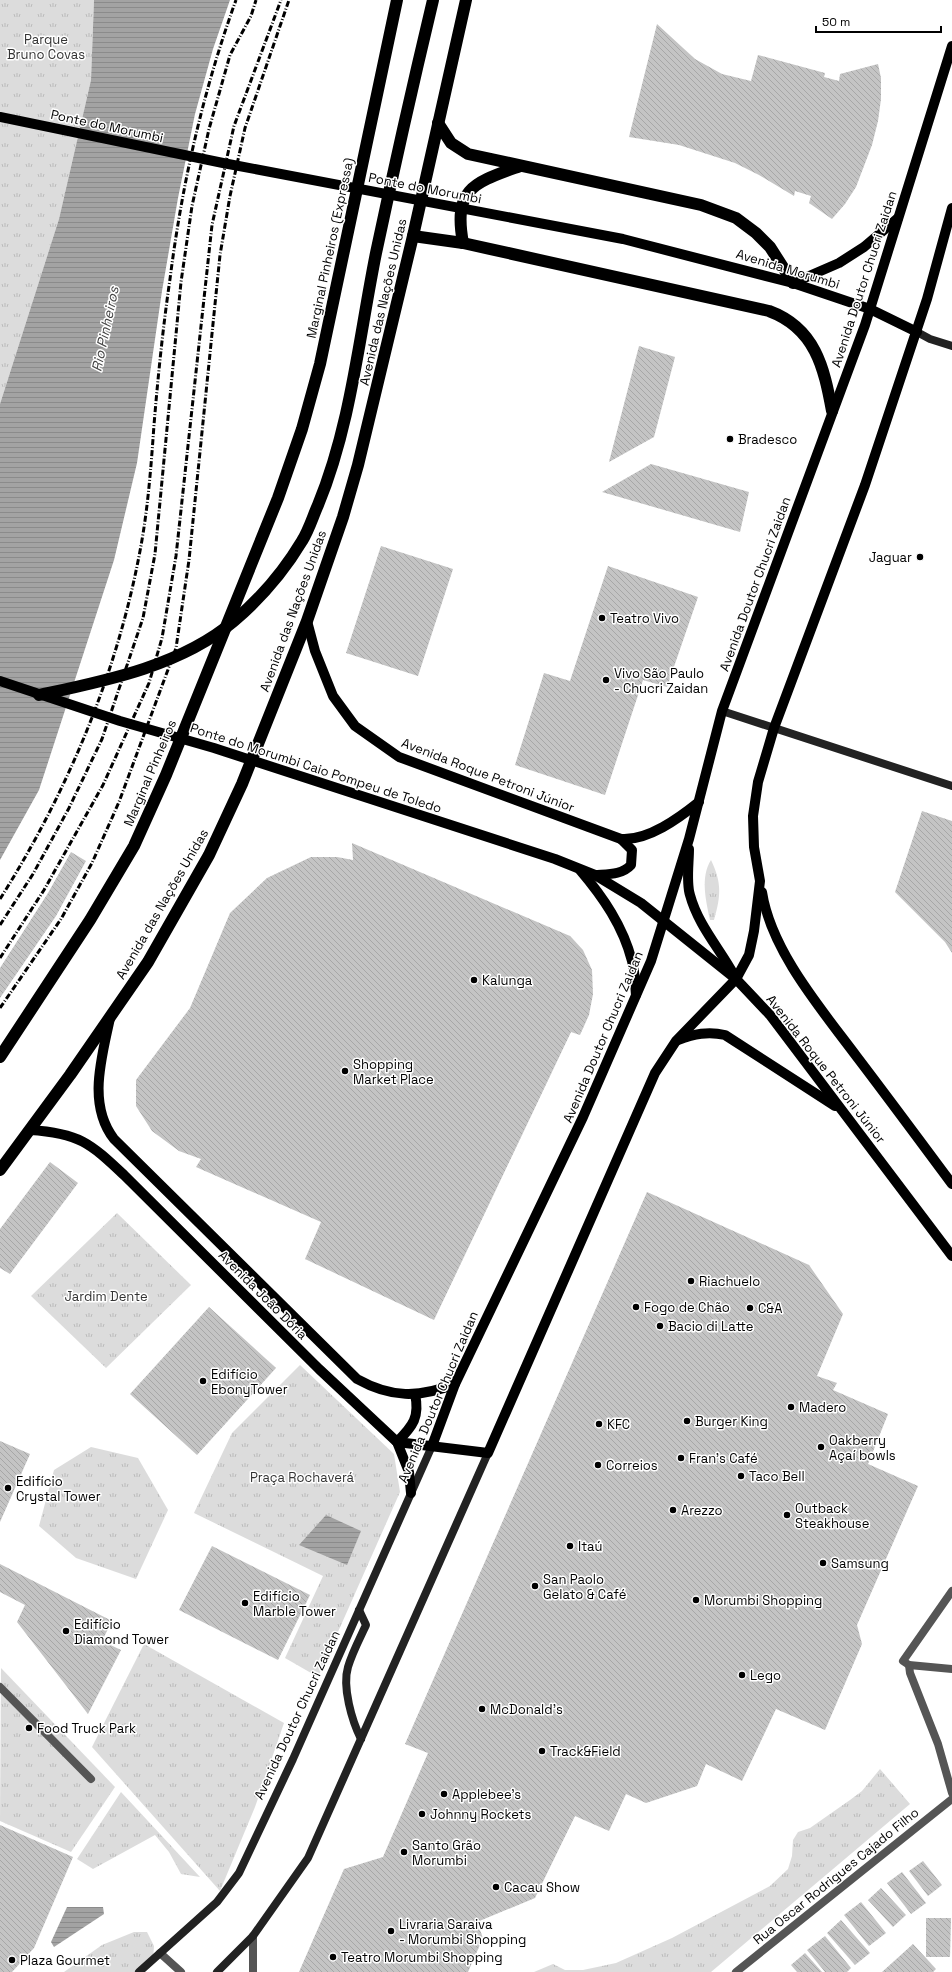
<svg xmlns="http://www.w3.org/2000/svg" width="952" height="1972" font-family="'Space Grotesk',sans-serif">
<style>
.grass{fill:url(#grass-tufts)}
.water{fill:url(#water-rules)}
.building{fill:url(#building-back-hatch)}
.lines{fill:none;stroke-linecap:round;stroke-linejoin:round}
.street{stroke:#555;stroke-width:8}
.secondary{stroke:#222;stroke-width:8}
.primary{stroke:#000;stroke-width:10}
.highway{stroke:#000;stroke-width:12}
.rail{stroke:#000;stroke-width:3;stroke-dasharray:6 2 1 2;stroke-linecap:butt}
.poi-dot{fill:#000;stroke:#fff;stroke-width:1.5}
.labels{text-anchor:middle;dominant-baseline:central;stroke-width:3;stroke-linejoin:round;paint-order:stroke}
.park-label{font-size:13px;fill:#333;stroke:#fff}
.street-label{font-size:13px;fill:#000;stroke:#fff}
.poi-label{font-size:13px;fill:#000;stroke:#fff;text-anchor:start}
.water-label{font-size:14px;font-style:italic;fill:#444;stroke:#fff}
</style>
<defs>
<pattern id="grass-tufts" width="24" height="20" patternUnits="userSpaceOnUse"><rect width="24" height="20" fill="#dcdcdc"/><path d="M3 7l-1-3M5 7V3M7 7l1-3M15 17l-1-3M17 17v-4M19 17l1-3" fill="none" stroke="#bbb"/></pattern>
<pattern id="water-rules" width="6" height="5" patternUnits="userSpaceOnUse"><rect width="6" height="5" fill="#a3a3a3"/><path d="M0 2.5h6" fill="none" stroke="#8b8b8b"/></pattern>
<pattern id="building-back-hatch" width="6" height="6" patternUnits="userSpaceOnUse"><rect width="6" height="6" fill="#c4c4c4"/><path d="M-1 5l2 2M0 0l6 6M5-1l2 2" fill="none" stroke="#a7a7a7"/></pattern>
</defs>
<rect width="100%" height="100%" fill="#fff"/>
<g class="grass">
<path d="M0,0H94L91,80L59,219L0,404Z"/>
<path d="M711,860C722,883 721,896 714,920H710C706,901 700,877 711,860Z"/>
<path d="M117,1213L191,1285L106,1368L31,1296Z"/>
<path d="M300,1365L394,1454L400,1492L318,1677L285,1658L323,1576L194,1513L232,1433Z"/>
<path d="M91,1447L138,1458L168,1510L136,1579L76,1558L39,1526L54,1470Z"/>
<path d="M144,1644L284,1723L255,1807L220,1891L92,1747Z"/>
<path d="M1,1668L115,1787L71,1852L0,1821Z"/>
<path d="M880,1769L910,1804L711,1972H534L553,1964L565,1970H583L616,1963L672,1938L770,1886L788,1869L792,1856L793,1840L798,1832L810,1828L850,1800L862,1791Z"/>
<path d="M121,1792L200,1877L181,1874L169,1852L155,1835L93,1869L77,1859Z"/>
<path d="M134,1932H147L154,1946L153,1960L140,1972H64L102,1945Z"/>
</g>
<g class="water">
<path d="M94,0H230L213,49L195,114L178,198L162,291L137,463L114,560L39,790L0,860V404L59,219L91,80Z"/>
<path d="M326,1515L361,1531L347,1565L299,1545Z"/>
<path d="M67,1907H103L104,1914L54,1947L51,1942Z"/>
</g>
<g class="building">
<path d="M657,24L695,59L722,74L751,81L758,55L825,73L824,77L839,81L840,74L878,64L881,78V99L878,121L872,145L856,187L845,204L832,219L809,203L811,196L795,191L794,196L759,175L735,163L679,145L629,137Z"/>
<path d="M639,346L675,357L654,437L609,462Z"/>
<path d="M651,464L749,492L740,532L602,492Z"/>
<path d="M381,546L453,569L418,676L346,653Z"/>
<path d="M608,566L698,597L667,687L643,680L605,795L515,765L544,673L570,681Z"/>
<path d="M922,811L952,821V953L945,942L895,892Z"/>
<path d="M352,843L570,936L583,950L592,970L593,994L589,1015L580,1035L571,1032L434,1320L305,1259L321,1222L196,1167L201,1159L179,1151L152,1131L136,1106V1080L190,1008L230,913L267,878L311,857H337L353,860Z"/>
<path d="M71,852L86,861L56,916L0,998V968L48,893Z"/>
<path d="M50,1162L78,1183L10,1274L0,1268V1229Z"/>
<path d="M647,1192L809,1265L843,1314L817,1376L837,1383L833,1390L888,1414L868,1464L918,1486L857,1625L862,1644L825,1730L776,1709L742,1781L706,1764L697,1786L646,1803L626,1794L609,1831L575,1816L535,1898L477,1922L483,1938L468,1972H299L344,1869L383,1857L386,1850L428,1753L405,1744Z"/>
<path d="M209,1307L276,1368L197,1455L130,1394Z"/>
<path d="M0,1441L30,1454L0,1522Z"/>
<path d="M212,1546L310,1595L278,1660L179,1610Z"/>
<path d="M0,1564L112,1621L102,1641L121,1650L88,1714L17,1622L25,1605L0,1592Z"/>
<path d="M0,1825L73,1857L34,1948L12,1972H0Z"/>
<path d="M923,1861L942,1885L928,1896L909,1871Z"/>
<path d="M902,1872L926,1903L911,1914L887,1883Z"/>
<path d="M881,1888L906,1915L893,1927L868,1900Z"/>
<path d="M861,1902L886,1933L869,1946L844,1915Z"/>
<path d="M926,1918H951L950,1957H926Z"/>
<path d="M841,1920L870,1953L855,1965L827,1933Z"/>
<path d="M825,1936L851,1968L847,1972H825L807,1950Z"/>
<path d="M913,1944L936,1969L933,1972H882Z"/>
<path d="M805,1953L822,1972H797L791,1965Z"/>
</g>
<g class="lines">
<g class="street">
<path d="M952,1591L903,1661L909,1665L952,1669"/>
<path d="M909,1665L910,1673L938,1744L952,1793"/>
<path d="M0,1687L91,1779"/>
<path d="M253,1936V1972"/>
<path d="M160,1953L181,1972"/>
<path d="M736,1972L952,1799"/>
</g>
<g class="secondary">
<path d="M917,332L930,339L952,346"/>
<path d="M722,711L952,786"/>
<path d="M359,1610L366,1625C360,1638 352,1653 348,1667C342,1687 352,1721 361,1739"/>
<path d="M139,1972L217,1902L239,1873L293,1759L432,1446"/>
<path d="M217,1972L253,1936L308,1858L488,1453"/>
</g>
<g class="primary">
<path d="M0,117L223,163L623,239L793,283L870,309L917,332"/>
<path d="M793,283L839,263L864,247L898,218"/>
<path d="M307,621L315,651L333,696L355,726L399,757L621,839C648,841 679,818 699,802"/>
<path d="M0,681L120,721L214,748L555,859L595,875L641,903L736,979L770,1015L952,1256"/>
<path d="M689,849C689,863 686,882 690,895C698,925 720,949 734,975"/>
<path d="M580,870C603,897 623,926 632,961C635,971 635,984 636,995"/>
<path d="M595,875C608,874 622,875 631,865L632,850L621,839"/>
<path d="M762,892C771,951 822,1010 857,1057C889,1099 920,1141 952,1184"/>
<path d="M110,1018C102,1057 87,1104 114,1139L357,1379C391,1398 419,1398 455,1384"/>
<path d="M678,1040C694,1034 708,1031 725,1035L835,1106"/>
<path d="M30,1130C79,1133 90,1143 124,1175L319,1369L397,1442L488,1453L655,1073L676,1041L736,979L749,955L754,931L760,881L754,847L753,816L758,782L774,728L865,485L927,299L952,208"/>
<path d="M432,1446L455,1384L583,1117L651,961L689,839L722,711L865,325L952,46"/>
<path d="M411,1493L409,1472L397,1442C413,1426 420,1417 415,1394"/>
</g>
<g class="highway">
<path d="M438,123L451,143L468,154L701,205L736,218L756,233L770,247L793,283"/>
<path d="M413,236L463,243L769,311C815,328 824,367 832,411"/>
<path d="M463,243C453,188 474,183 520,166"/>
<path d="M39,695C105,681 181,666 234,621C261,598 284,571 302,541C309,530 313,516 318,505C351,425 359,337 376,253C394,168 413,84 433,0"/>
<path d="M0,1057L90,920L134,846L166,775L278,498L302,429L320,364L397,0"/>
<path d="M0,1170L70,1075L148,962L209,855L242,784L307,621L343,517L358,465L413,236L466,0"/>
</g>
<g class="rail">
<path d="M0,899C67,793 117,674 140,551C148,509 151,467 154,425C158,376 163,327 170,279C182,184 203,91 236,0"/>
<path d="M0,925L33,874L69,808L102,739L143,618L155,554L181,282L192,206L209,129L230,55L251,16L256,0"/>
<path d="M0,958L44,890L103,785L149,683L162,638L176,556L212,225L234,126L281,0"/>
<path d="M0,1008L61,919L92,863L119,802L176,648L189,560L220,255L230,196L245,128L289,0"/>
</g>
</g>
<g class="poi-dot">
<circle cx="730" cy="439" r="4"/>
<circle cx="920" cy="557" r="4"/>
<circle cx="602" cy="618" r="4"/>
<circle cx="606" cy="680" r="4"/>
<circle cx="474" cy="980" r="4"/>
<circle cx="345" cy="1071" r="4"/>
<circle cx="691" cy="1281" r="4"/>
<circle cx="636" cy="1307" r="4"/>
<circle cx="750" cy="1308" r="4"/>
<circle cx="660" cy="1326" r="4"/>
<circle cx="203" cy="1381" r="4"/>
<circle cx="791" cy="1407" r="4"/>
<circle cx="687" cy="1421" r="4"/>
<circle cx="599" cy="1424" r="4"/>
<circle cx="821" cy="1447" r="4"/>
<circle cx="681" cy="1458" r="4"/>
<circle cx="598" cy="1465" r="4"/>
<circle cx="741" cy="1476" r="4"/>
<circle cx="8" cy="1488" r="4"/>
<circle cx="673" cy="1510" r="4"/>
<circle cx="787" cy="1515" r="4"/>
<circle cx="570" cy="1546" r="4"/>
<circle cx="823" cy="1563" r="4"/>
<circle cx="535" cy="1586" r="4"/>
<circle cx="696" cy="1600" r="4"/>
<circle cx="245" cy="1603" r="4"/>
<circle cx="66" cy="1631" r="4"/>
<circle cx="742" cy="1675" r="4"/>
<circle cx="482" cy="1709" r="4"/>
<circle cx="29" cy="1728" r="4"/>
<circle cx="542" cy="1751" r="4"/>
<circle cx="444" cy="1794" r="4"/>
<circle cx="422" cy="1814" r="4"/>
<circle cx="404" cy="1852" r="4"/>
<circle cx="496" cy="1887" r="4"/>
<circle cx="391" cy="1931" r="4"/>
<circle cx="333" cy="1957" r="4"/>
<circle cx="12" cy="1960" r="4"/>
</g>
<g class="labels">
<g class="park-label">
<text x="46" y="39">Parque<tspan x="46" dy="15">Bruno Covas</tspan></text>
<text x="106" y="1296">Jardim Dente</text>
<text x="302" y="1477">Praça Rochaverá</text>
</g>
<g class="street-label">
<text transform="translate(107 126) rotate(12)">Ponte do Morumbi</text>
<text transform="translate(425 188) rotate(11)">Ponte do Morumbi</text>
<text transform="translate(330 248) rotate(-78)">Marginal Pinheiros (Expressa)</text>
<text transform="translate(788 269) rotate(17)">Avenida Morumbi</text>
<text transform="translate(864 279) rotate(-72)">Avenida Doutor Chucri Zaidan</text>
<text transform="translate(383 302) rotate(-77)">Avenida das Nações Unidas</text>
<text transform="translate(755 584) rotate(-70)">Avenida Doutor Chucri Zaidan</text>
<text transform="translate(293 611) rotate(-70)">Avenida das Nações Unidas</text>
<text transform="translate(316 768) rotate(18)">Ponte do Morumbi Caio Pompeu de Toledo</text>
<text transform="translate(150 773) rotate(-67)">Marginal Pinheiros</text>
<text transform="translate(488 775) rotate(21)">Avenida Roque Petroni Júnior</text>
<text transform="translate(162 904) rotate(-60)">Avenida das Nações Unidas</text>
<text transform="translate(603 1037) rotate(-67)">Avenida Doutor Chucri Zaidan</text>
<text transform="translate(826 1069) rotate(52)">Avenida Roque Petroni Júnior</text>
<text transform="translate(263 1295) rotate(45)">Avenida João Dória</text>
<text transform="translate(438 1397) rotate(-67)">Avenida Doutor Chucri Zaidan</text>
<text transform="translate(297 1715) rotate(-65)">Avenida Doutor Chucri Zaidan</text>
<text transform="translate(836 1876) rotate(-39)">Rua Oscar Rodrigues Cajado Filho</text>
</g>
<g class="poi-label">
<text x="738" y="439">Bradesco</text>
<text x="912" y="557" text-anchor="end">Jaguar</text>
<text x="610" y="618">Teatro Vivo</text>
<text x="614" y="673">Vivo São Paulo<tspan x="614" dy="15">- Chucri Zaidan</tspan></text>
<text x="482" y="980">Kalunga</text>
<text x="353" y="1064">Shopping<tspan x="353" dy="15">Market Place</tspan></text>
<text x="699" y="1281">Riachuelo</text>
<text x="644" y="1307">Fogo de Chão</text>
<text x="758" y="1308">C&amp;A</text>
<text x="668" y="1326">Bacio di Latte</text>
<text x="211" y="1374">Edifício<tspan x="211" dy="15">EbonyTower</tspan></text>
<text x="799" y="1407">Madero</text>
<text x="695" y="1421">Burger King</text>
<text x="607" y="1424">KFC</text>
<text x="829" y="1440">Oakberry<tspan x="829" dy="15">Açaí bowls</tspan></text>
<text x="689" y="1458">Fran's Café</text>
<text x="606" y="1465">Correios</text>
<text x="749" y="1476">Taco Bell</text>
<text x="16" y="1481">Edifício<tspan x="16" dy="15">Crystal Tower</tspan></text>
<text x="795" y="1508">Outback<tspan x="795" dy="15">Steakhouse</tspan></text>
<text x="681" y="1510">Arezzo</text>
<text x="578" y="1546">Itaú</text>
<text x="831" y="1563">Samsung</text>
<text x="543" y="1579">San Paolo<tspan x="543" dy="15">Gelato &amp; Café</tspan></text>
<text x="253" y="1596">Edifício<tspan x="253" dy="15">Marble Tower</tspan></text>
<text x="704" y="1600">Morumbi Shopping</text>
<text x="74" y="1624">Edifício<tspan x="74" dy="15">Diamond Tower</tspan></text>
<text x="750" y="1675">Lego</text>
<text x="490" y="1709">McDonald's</text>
<text x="37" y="1728">Food Truck Park</text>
<text x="550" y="1751">Track&amp;Field</text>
<text x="452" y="1794">Applebee's</text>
<text x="430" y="1814">Johnny Rockets</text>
<text x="412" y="1845">Santo Grão<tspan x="412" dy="15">Morumbi</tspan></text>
<text x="504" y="1887">Cacau Show</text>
<text x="399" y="1924">Livraria Saraiva<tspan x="399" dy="15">- Morumbi Shopping</tspan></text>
<text x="341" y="1957">Teatro Morumbi Shopping</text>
<text x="20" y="1960">Plaza Gourmet</text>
</g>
<g class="water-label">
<text transform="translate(105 329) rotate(-78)">Rio Pinheiros</text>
</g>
</g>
<path d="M816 26v6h125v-6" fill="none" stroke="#000000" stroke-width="2"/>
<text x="822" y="26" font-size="12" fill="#000000" stroke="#ffffff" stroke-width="3" paint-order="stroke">50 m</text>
</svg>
